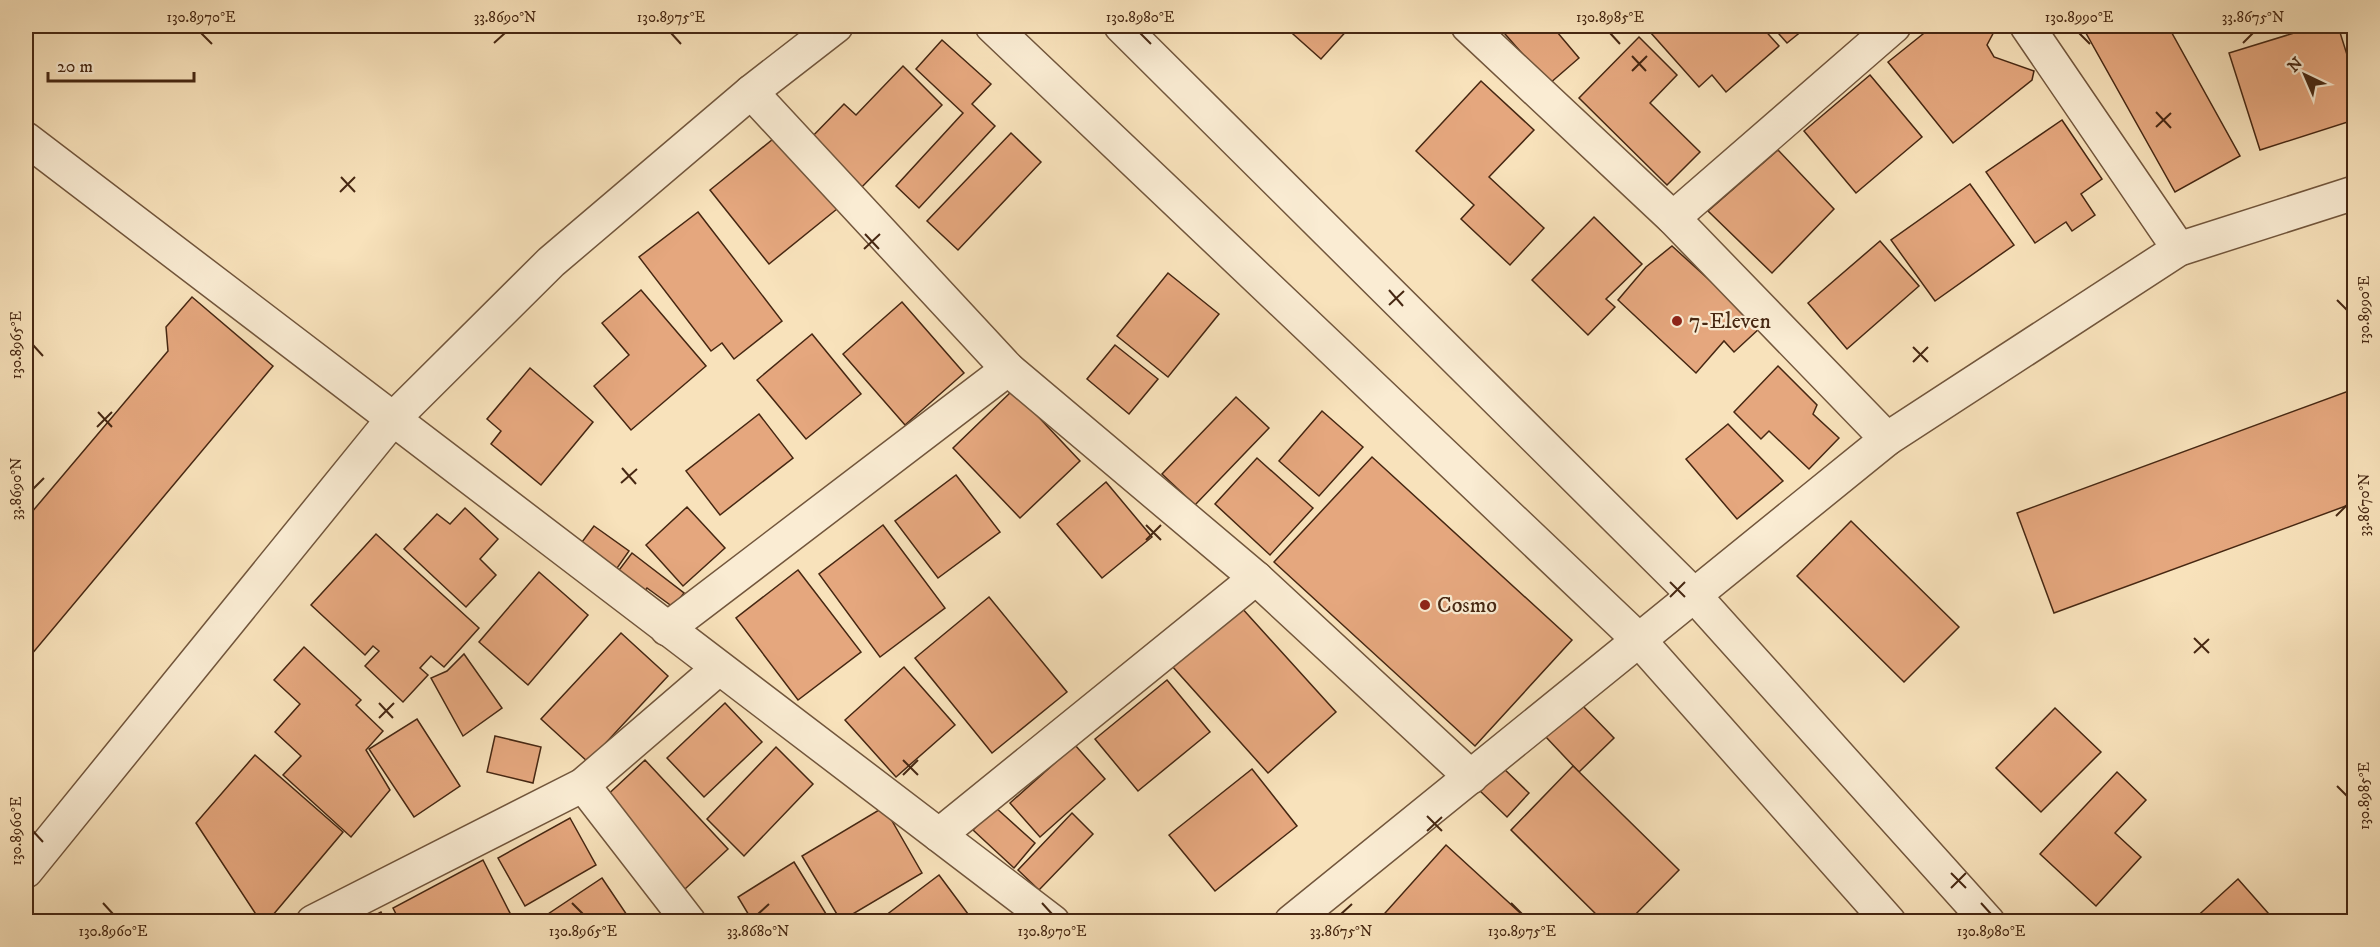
<svg xmlns="http://www.w3.org/2000/svg" width="2380" height="947" font-family="'IM FELL DW Pica',serif">
<style>
.building{fill:#e5a77e;stroke:#462712;stroke-width:1.5}
.lines{fill:none;stroke-linecap:round;stroke-linejoin:round}
.minor-casing{stroke:#72563c;stroke-width:36}
.minor{stroke:#faecd3;stroke-width:33}
.ticks{fill:none;stroke:#462712;stroke-width:2}
.poi-dot{fill:#8f2418;stroke:#faecd3;stroke-width:2}
.labels{text-anchor:middle;dominant-baseline:central;stroke-width:4.5;stroke-linejoin:round;paint-order:stroke}
.poi-label{font-size:22px;fill:#462712;stroke:#faecd3;text-anchor:start}
.neatline{fill:none;stroke:#462712;stroke-width:2}
.ticks-label{font-size:15px;text-anchor:middle;fill:#462712}
</style>
<rect width="100%" height="100%" fill="#f8e2bb"/>
<filter id="stains"><feTurbulence type="fractalNoise" baseFrequency=".00333" numOctaves="4"/><feColorMatrix values="0 0 0 0 .2 0 0 0 0 .09 0 0 0 0 .02 0 0 0 .5 -.17"/></filter>
<radialGradient id="worn" r=".72"><stop offset=".6" stop-color="#630" stop-opacity="0"/><stop offset="1" stop-color="#630" stop-opacity=".3"/></radialGradient>
<g class="building">
<path d="M1284,26H1351L1321,59Z"/>
<path d="M1498,26H1552L1579,58L1549,84Z"/>
<path d="M1659,26H1761L1779,46L1726,92L1712,75L1699,87L1651,33Z"/>
<path d="M1772,26H1808L1787,43Z"/>
<path d="M1933,26H1994L1996,28L1987,45L1994,57L2034,71L2032,80L1953,143L1888,62Z"/>
<path d="M2082,26H2168L2240,156L2175,192Z"/>
<path d="M2317,26H2338L2354,77V120L2260,150L2229,53Z"/>
<path d="M1639,37L1677,75L1650,103L1700,152L1667,185L1579,98Z"/>
<path d="M942,40L991,84L972,104L995,126L919,208L896,186L963,113L916,69Z"/>
<path d="M903,66L942,105L858,191L807,142L844,104L856,115Z"/>
<path d="M1870,75L1922,137L1856,193L1804,131Z"/>
<path d="M1481,81L1534,130L1489,177L1544,228L1510,265L1461,219L1474,205L1416,151Z"/>
<path d="M2062,120L2102,179L2081,194L2095,215L2072,231L2066,222L2035,243L1986,172Z"/>
<path d="M1011,133L1041,162L958,250L927,221Z"/>
<path d="M778,135L837,209L769,264L710,190Z"/>
<path d="M1778,150L1834,209L1772,273L1708,211Z"/>
<path d="M1970,184L2014,245L1935,301L1891,240Z"/>
<path d="M698,212L782,321L734,359L722,343L711,351L639,257Z"/>
<path d="M1594,217L1642,264L1606,299L1615,307L1588,335L1532,280Z"/>
<path d="M1880,241L1919,286L1847,349L1808,303Z"/>
<path d="M1672,246L1761,327L1734,352L1724,341L1696,373L1618,300L1646,267Z"/>
<path d="M1168,273L1219,314L1168,377L1117,336Z"/>
<path d="M641,290L706,366L631,430L594,386L629,355L602,323Z"/>
<path d="M192,297L273,366L26,661V519L168,351L166,327Z"/>
<path d="M902,302L964,373L905,425L843,354Z"/>
<path d="M812,334L861,394L806,439L757,380Z"/>
<path d="M1115,345L1158,379L1129,414L1087,379Z"/>
<path d="M1778,366L1817,405L1813,414L1839,438L1809,469L1769,431L1761,439L1734,412Z"/>
<path d="M530,368L593,422L541,485L491,444L501,431L487,419Z"/>
<path d="M2354,389V503L2054,613L2017,513Z"/>
<path d="M1013,390L1080,461L1020,518L953,448Z"/>
<path d="M1236,397L1269,428L1195,505L1162,474Z"/>
<path d="M1322,411L1363,447L1319,496L1279,461Z"/>
<path d="M759,414L793,458L720,515L686,471Z"/>
<path d="M1728,424L1783,481L1737,519L1686,459Z"/>
<path d="M1372,457L1572,640L1475,746L1274,562Z"/>
<path d="M1257,458L1313,508L1270,555L1215,504Z"/>
<path d="M956,475L1000,532L938,578L895,521Z"/>
<path d="M1106,482L1152,537L1102,578L1057,524Z"/>
<path d="M687,507L725,548L683,586L646,545Z"/>
<path d="M465,508L498,539L480,559L496,575L466,607L404,549L437,514L450,524Z"/>
<path d="M1851,521L1959,627L1904,682L1797,576Z"/>
<path d="M883,525L945,608L880,657L819,574Z"/>
<path d="M594,526L629,551L615,571L579,546Z"/>
<path d="M376,534L479,628L444,667L431,656L420,668L428,675L403,702L365,666L379,651L373,646L365,655L311,605Z"/>
<path d="M632,553L684,593L673,607L647,588L640,598L613,578Z"/>
<path d="M798,570L861,652L798,700L736,618Z"/>
<path d="M539,572L588,615L528,685L479,642Z"/>
<path d="M989,597L1067,692L992,753L915,658Z"/>
<path d="M1240,606L1336,712L1268,773L1172,666Z"/>
<path d="M621,633L668,676L588,762L541,719Z"/>
<path d="M304,647L361,700L356,705L383,731L366,750L390,790L351,837L283,775L301,756L275,732L300,704L274,680Z"/>
<path d="M464,654L502,708L463,736L431,678L447,671Z"/>
<path d="M904,667L955,725L896,777L845,720Z"/>
<path d="M1167,680L1210,732L1138,791L1095,739Z"/>
<path d="M1579,702L1614,738L1579,772L1545,736Z"/>
<path d="M725,703L762,742L704,797L667,758Z"/>
<path d="M2055,708L2101,752L2041,812L1996,768Z"/>
<path d="M417,719L460,786L414,817L369,749Z"/>
<path d="M495,736L541,747L533,783L487,772Z"/>
<path d="M1075,745L1105,779L1040,837L1010,803Z"/>
<path d="M776,747L813,784L744,856L707,819Z"/>
<path d="M255,755L343,832L267,922H261L196,823Z"/>
<path d="M645,760L728,849L685,889L602,800Z"/>
<path d="M1500,765L1529,793L1507,817L1478,789Z"/>
<path d="M1573,766L1679,870L1628,922H1604L1511,830Z"/>
<path d="M1252,769L1297,826L1215,891L1169,835Z"/>
<path d="M2117,772L2146,800L2115,833L2141,857L2096,906L2040,854Z"/>
<path d="M884,807L922,873L841,921L802,856Z"/>
<path d="M995,807L1035,843L1014,868L973,830Z"/>
<path d="M1072,813L1093,834L1039,890L1018,870Z"/>
<path d="M570,818L596,865L525,906L498,858Z"/>
<path d="M1446,845L1530,922H1377Z"/>
<path d="M483,860L511,915L499,922H400L393,908Z"/>
<path d="M794,862L831,922H753L738,897Z"/>
<path d="M939,875L974,922H877Z"/>
<path d="M602,878L629,918L624,922H544L542,918Z"/>
<path d="M2238,879L2276,922H2191Z"/>
<path d="M381,912L385,922H362Z"/>
</g>
<g class="lines">
<defs>
<g id="minor">
<path d="M992,26L1638,639L1889,922"/>
<path d="M1121,26L1693,594L1988,922"/>
<path d="M1468,26L1673,218L1887,439"/>
<path d="M2027,26L2179,249"/>
<path d="M751,92L1008,369L1256,578L1471,777"/>
<path d="M26,139L1053,922"/>
<path d="M1673,218L1894,26"/>
<path d="M667,629L1008,369"/>
<path d="M583,785L689,922"/>
<path d="M939,835L1256,578"/>
<path d="M26,871L392,420L551,262L751,92L836,26"/>
<path d="M313,922L583,785L719,668"/>
<path d="M1291,922L1887,439L2179,249L2354,193"/>
</g>
</defs>
<use href="#minor" class="minor-casing"/>
<use href="#minor" class="minor"/>
</g>
<path class="ticks" d="M201,33L212,44M671,33L681,44M1140,33L1151,44M1610,33L1620,44M2079,33L2090,44M494,43L505,33M2243,43L2253,33M1632,56L1646,71M1632,71L1647,56M2156,112L2171,128M2156,127L2171,113M341,177L355,192M340,192L355,177M865,234L879,249M864,249L880,234M1389,290L1403,306M2337,300L2347,310M1389,305L1404,291M33,345L43,356M1913,347L1928,362M1913,362L1928,347M98,412L112,427M97,427L112,412M622,468L636,484M621,483L637,469M33,489L44,478M2336,516L2347,505M1146,525L1161,540M1146,540L1161,525M1670,582L1685,597M1670,597L1685,582M2194,638L2209,653M2194,653L2209,639M379,703L393,718M379,718L394,703M903,760L918,775M903,775L918,760M2337,786L2347,796M1427,816L1442,831M33,831L43,842M1427,831L1442,817M1951,873L1966,888M1951,888L1966,873M103,903L113,914M572,903L583,914M1042,903L1052,914M1511,903L1522,914M1981,903L1991,914M758,914L769,904M1341,914L1352,904"/>
<g class="poi-dot">
<circle cx="1677" cy="321" r="6"/>
<circle cx="1425" cy="605" r="6"/>
</g>
<g class="labels">
<g class="poi-label">
<text x="1689" y="321">7-Eleven</text>
<text x="1437" y="605">Cosmo</text>
</g>
</g>
<rect width="2380" height="947" fill="none" stroke="#f8e2bb" stroke-width="66"/>
<g transform="translate(2305 75) rotate(316)" stroke="#faecd3" stroke-width="4.5" paint-order="stroke">
<path d="M0-4.5L10 22L0 15L-10 22Z" fill="#462712"/>
<text y="-9" font-size="16" font-weight="bold" text-anchor="middle" fill="#462712">N</text>
</g>
<path d="M48 72v9h146v-9" fill="none" stroke="#462712" stroke-width="3"/>
<text x="57" y="72" font-size="18" fill="#462712" stroke="#faecd3" stroke-width="4.5" paint-order="stroke">20 m</text>
<rect x="33" y="33" width="2314" height="881" class="neatline"/>
<g class="ticks-label">
<text x="201" y="22">130.8970°E</text>
<text x="505" y="22">33.8690°N</text>
<text x="671" y="22">130.8975°E</text>
<text x="1140" y="22">130.8980°E</text>
<text x="1610" y="22">130.8985°E</text>
<text x="2079" y="22">130.8990°E</text>
<text x="2253" y="22">33.8675°N</text>
<text transform="translate(2364 310) rotate(-90)" y="5">130.8990°E</text>
<text transform="translate(16 345) rotate(-90)" y="5">130.8965°E</text>
<text transform="translate(16 489) rotate(-90)" y="5">33.8690°N</text>
<text transform="translate(2364 505) rotate(-90)" y="5">33.8670°N</text>
<text transform="translate(2364 796) rotate(-90)" y="5">130.8985°E</text>
<text transform="translate(16 831) rotate(-90)" y="5">130.8960°E</text>
<text x="113" y="936">130.8960°E</text>
<text x="583" y="936">130.8965°E</text>
<text x="758" y="936">33.8680°N</text>
<text x="1052" y="936">130.8970°E</text>
<text x="1341" y="936">33.8675°N</text>
<text x="1522" y="936">130.8975°E</text>
<text x="1991" y="936">130.8980°E</text>
</g>
<rect width="100%" height="100%" filter="url(#stains)"/>
<rect width="100%" height="100%" fill="url(#worn)"/>
</svg>
